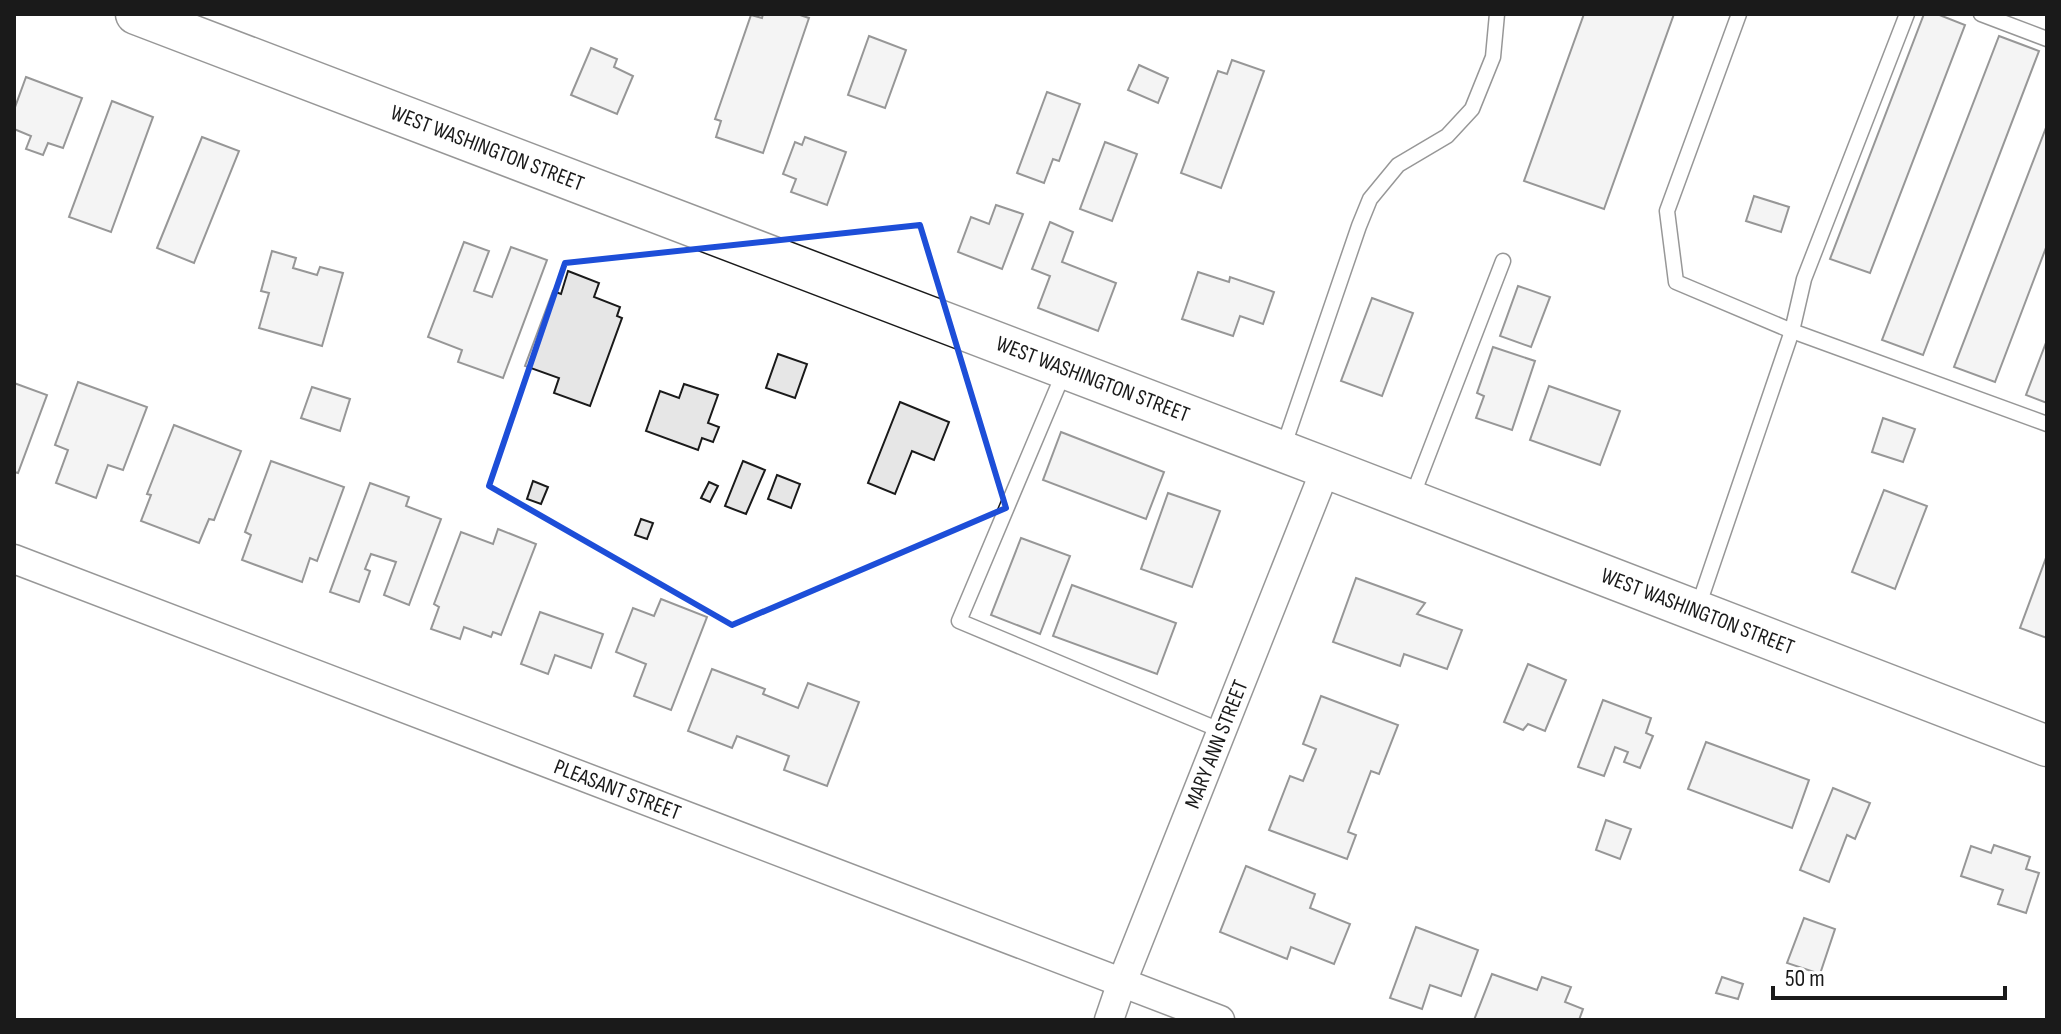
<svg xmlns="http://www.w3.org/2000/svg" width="2061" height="1034" font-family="'Sofia Sans Condensed',sans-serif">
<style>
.building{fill:#e6e6e6;stroke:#1a1a1a;stroke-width:2}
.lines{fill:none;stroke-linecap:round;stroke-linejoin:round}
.service-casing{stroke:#1a1a1a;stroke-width:17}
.minor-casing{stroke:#1a1a1a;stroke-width:31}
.secondary-casing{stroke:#1a1a1a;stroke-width:43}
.service{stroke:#fff;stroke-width:14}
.minor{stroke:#fff;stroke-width:28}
.secondary{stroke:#fff;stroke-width:40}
.marked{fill:none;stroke:#1d4ed8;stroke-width:6;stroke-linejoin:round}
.labels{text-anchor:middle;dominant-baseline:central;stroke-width:6;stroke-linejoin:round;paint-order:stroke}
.street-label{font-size:22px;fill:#1a1a1a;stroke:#fff}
</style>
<rect width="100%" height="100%" fill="#fff"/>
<g class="building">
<path d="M763,14H797L809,18L763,153L716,137L721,121L715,119L751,15L762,18Z"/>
<path d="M1584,14H1674L1604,209L1524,181Z"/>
<path d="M1924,14H1937L1965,25L1870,273L1830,259Z"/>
<path d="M869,36L906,50L885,108L848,95Z"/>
<path d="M1999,36L2039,51L1923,355L1882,340Z"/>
<path d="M591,48L617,59L614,67L633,76L617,114L571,95Z"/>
<path d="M1232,60L1264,71L1221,188L1181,173L1218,71L1227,74Z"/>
<path d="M1139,65L1168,78L1158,103L1128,90Z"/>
<path d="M26,77L82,98L63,148L48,143L43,155L26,149L31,136L14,129V110Z"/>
<path d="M1047,92L1080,104L1059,161L1053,159L1044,183L1017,173Z"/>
<path d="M112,101L153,117L111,232L69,217Z"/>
<path d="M2047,125V245L1995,382L1954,367Z"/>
<path d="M202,137L239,151L194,263L157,248Z"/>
<path d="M805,137L846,152L827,205L791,192L796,179L783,174L795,142L802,145Z"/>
<path d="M1105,142L1137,154L1112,221L1080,209Z"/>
<path d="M1754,196L1789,207L1781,232L1746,221Z"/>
<path d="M996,205L1023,214L1002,269L958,252L971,217L989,224Z"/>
<path d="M1050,222L1073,232L1062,262L1116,283L1098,331L1038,308L1050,276L1032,269Z"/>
<path d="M464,242L489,251L474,291L492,297L511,247L547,260L503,378L458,362L462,350L428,337Z"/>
<path d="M272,251L296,258L293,268L317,275L320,267L343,273L322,346L259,328L269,293L261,291Z"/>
<path d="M568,271L599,283L594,297L620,307L617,316L622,318L590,406L554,393L559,378L525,366L553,291L561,294Z"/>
<path d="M1198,272L1229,282L1230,277L1274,292L1263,324L1240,316L1233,336L1182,319Z"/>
<path d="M1518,286L1550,297L1531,347L1500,336Z"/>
<path d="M1372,298L1413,313L1382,396L1341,381Z"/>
<path d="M2047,340V403L2026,395Z"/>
<path d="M1493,347L1535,361L1512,430L1476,418L1484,396L1477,393Z"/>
<path d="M778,354L807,364L795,398L766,388Z"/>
<path d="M78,382L147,407L123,470L108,465L96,498L56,483L68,450L55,445Z"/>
<path d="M14,383L47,395L18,473L14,472Z"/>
<path d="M684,384L718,395L708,423L719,427L713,442L702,438L698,450L646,431L660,391L679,398Z"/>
<path d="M1549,386L1620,411L1600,465L1530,440Z"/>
<path d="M312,387L350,399L340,431L301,418Z"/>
<path d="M900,402L949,422L934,460L912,451L895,494L868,483Z"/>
<path d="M1883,418L1915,429L1903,462L1872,452Z"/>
<path d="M174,425L241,451L214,520L209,519L199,543L141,521L151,495L147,494Z"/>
<path d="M1061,432L1164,472L1146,519L1043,480Z"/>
<path d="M271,461L344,487L317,561L310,558L302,582L242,560L251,535L245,532Z"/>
<path d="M743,461L765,470L746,514L725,506Z"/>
<path d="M777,475L800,484L791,508L768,499Z"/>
<path d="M533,481L548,487L541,504L527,499Z"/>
<path d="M709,482L718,486L710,502L701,498Z"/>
<path d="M370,483L409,497L406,506L441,519L409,605L384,595L396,562L371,554L365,569L370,571L359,602L330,592Z"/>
<path d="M1884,490L1927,506L1895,589L1852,572Z"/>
<path d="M1168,493L1220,511L1192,587L1141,569Z"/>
<path d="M641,519L653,523L647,539L635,535Z"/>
<path d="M498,529L536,544L501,635L493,632L491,637L464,627L460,639L431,629L439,607L434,604L461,532L493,544Z"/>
<path d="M1021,538L1070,556L1040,634L991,615Z"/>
<path d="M2047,555V638L2020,628Z"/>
<path d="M1356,578L1425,603L1417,614L1462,630L1447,669L1404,654L1400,666L1333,642Z"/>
<path d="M1072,585L1176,623L1157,674L1053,636Z"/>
<path d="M661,599L707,617L671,710L634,696L646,664L616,652L633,608L654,616Z"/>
<path d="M540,612L603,634L591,668L555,655L548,674L521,664Z"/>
<path d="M1528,664L1566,680L1545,731L1528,724L1523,730L1504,722Z"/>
<path d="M712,669L765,689L763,694L798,708L808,683L859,702L827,786L784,770L789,756L737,736L732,748L688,731Z"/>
<path d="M1321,696L1398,725L1379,774L1371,771L1348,832L1356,835L1347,859L1269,830L1290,776L1303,781L1316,749L1303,744Z"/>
<path d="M1603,700L1651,718L1646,733L1653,736L1640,768L1624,762L1628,752L1615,747L1604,776L1578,767Z"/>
<path d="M1706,742L1809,780L1792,828L1688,789Z"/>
<path d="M1833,788L1870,803L1855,839L1847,835L1829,882L1800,870Z"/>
<path d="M1606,820L1631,829L1620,859L1596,850Z"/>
<path d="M1994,845L2030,857L2026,869L2039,873L2026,913L1998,904L2003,890L1961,876L1971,846L1991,853Z"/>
<path d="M1246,866L1315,894L1310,908L1350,924L1334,964L1291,947L1287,959L1220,932Z"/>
<path d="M1804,918L1835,929L1820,974L1787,963Z"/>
<path d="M1416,927L1478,950L1461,996L1430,985L1422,1009L1390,998Z"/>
<path d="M1492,974L1537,990L1542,977L1571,987L1565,1002L1583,1009L1579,1020H1474Z"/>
<path d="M1722,977L1743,984L1738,999L1716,993Z"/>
</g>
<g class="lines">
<defs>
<g id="service">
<path d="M1907,14L1804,279L1792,331L2047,424"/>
<path d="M1981,14L2047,39"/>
<path d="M1064,372L959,621L1222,731"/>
<path d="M1282,451L1359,226L1370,199L1398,165L1447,136L1472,109L1493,57L1497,14"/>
<path d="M1412,497L1503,261"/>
<path d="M1698,607L1792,331L1676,282L1667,211L1739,14"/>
</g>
<g id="minor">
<path id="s1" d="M14,559L1220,1020"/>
<path id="s2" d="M1109,1020L1122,982L1326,468"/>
</g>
<g id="secondary">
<path id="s3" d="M136,14L1326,468L2047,746"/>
</g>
</defs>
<use href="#service" class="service-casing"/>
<use href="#minor" class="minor-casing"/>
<use href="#secondary" class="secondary-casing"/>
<use href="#service" class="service"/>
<use href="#minor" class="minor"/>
<use href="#secondary" class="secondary"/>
</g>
<path d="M0 0H2061V1034H0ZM920,225L1006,508L732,625L489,486L565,263Z" fill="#fff" fill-opacity=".55" fill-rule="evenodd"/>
<path class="marked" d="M920,225L1006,508L732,625L489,486L565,263Z"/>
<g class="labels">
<g class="street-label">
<text stroke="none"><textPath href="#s3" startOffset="376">WEST WASHINGTON STREET</textPath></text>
<text stroke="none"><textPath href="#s3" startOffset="1024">WEST WASHINGTON STREET</textPath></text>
<text stroke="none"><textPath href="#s3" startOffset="1672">WEST WASHINGTON STREET</textPath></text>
<text stroke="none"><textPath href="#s2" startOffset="296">MARY ANN STREET</textPath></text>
<text stroke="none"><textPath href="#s1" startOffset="646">PLEASANT STREET</textPath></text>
</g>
</g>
<rect width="2061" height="1034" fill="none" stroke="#1a1a1a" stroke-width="32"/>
<path d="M1773 986v12h232v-12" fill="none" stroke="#1a1a1a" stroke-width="4"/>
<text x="1785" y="986" font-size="24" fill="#1a1a1a" stroke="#ffffff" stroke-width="6" paint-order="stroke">50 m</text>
</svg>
